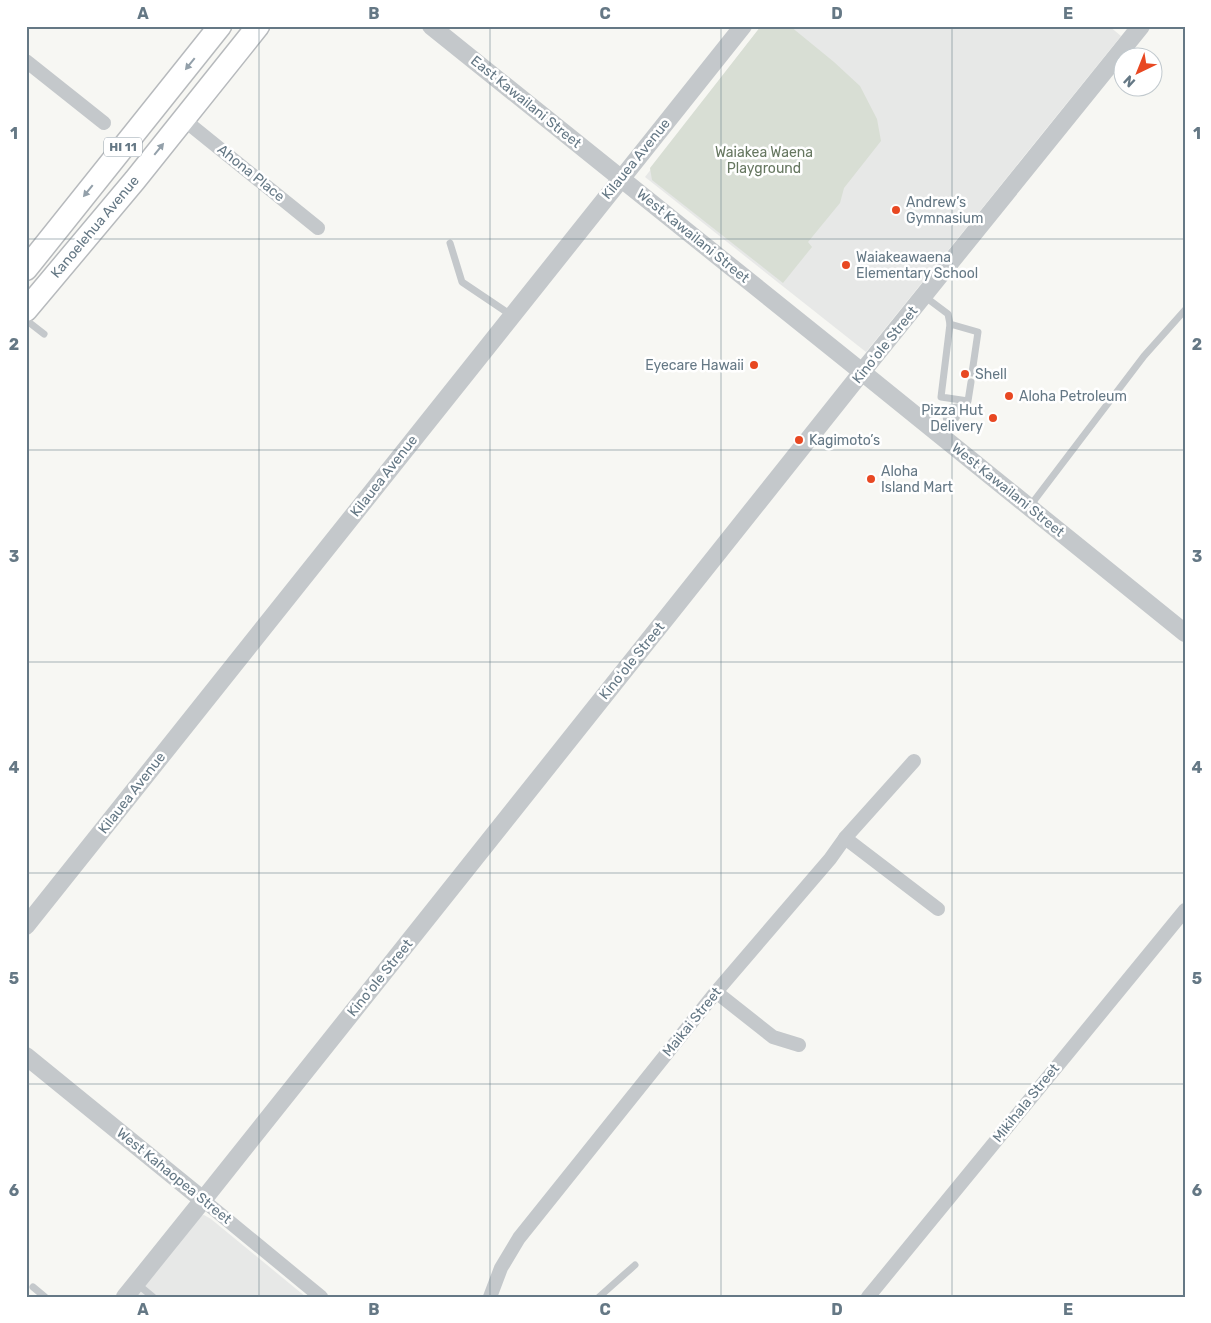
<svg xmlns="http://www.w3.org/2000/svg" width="1211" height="1323" font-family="Rubik,sans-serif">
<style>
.built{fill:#e7e8e7}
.green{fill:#d8ded4}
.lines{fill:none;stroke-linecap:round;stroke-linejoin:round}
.trunk-casing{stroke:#b7babd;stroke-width:25}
.service{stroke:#c4c8cb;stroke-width:7}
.minor{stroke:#c4c8cb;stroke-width:14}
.tertiary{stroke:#c4c8cb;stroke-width:18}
.trunk{stroke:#fff;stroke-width:22}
.oneway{fill:#93a0aa}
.grid{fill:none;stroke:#657885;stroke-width:1;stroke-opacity:0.55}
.poi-dot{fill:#e84822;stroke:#fff;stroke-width:2}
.labels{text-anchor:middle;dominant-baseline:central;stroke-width:5;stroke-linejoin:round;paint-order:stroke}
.shield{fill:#fff;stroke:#93a0aa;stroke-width:1}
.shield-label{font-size:12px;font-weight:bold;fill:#657885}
.street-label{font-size:14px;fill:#657885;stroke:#fff}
.park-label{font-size:14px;fill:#667760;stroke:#fff}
.poi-label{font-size:14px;fill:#657885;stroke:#fff;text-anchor:start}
.neatline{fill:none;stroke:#657885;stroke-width:2}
.grid-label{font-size:16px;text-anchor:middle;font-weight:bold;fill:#657885}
</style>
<rect width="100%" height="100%" fill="#f7f7f3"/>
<g class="built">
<path d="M761,26H1109L1121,36L866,352L645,177Z"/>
<path d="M204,1215L211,1219L306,1297H135L198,1216Z"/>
</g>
<path class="green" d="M761,26H790L834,62L860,86L877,119L881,141L844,188L840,203L808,242L812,247L783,283L652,180L650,168Z"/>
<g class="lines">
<defs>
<g id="trunk">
<path d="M26,269L220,26"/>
<path d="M26,310L135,180L258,26"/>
</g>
</defs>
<use href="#trunk" class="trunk-casing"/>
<g class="service">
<path d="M450,243L462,282L511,315"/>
<path d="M924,296L948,314L950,324L978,332L972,373"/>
<path d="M26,320L44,334"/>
<path d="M950,324L941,397L968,401L971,382"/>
<path d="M939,434L947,422L946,416L951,408L957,407L959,413L954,421L947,422"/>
<path d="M1030,506L1144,356L1185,310"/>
<path d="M136,1283L153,1297"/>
<path d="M33,1287L45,1297"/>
<path d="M599,1297L635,1265"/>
</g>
<g class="minor">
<path d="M26,61L104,123"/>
<path d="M183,119L318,228"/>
<path d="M845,838L938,909"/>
<path d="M716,992L773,1037L799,1045"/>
<path d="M203,1200L321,1297"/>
<path d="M490,1297L501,1268L519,1238L716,992L830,859L845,838L914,761"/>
<path d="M868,1297L1185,910"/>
</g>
<g class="tertiary">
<path d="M431,26L862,372L1185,633"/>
<path d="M26,926L743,26"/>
<path d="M26,1056L203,1200"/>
<path d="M125,1297L203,1200L862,372L1141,26"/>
</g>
<use href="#trunk" class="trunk"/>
</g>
<defs><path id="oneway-solid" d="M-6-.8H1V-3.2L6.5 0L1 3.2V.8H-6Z" transform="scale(1.25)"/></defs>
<g class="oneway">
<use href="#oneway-solid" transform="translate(190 64) rotate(129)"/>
<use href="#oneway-solid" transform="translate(159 149) rotate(-51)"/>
<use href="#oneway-solid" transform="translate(88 191) rotate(129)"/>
</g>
<path class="grid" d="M259,26V1297M490,26V1297M721,26V1297M952,26V1297M26,239H1185M26,450H1185M26,662H1185M26,873H1185M26,1084H1185"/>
<g class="poi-dot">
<circle cx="896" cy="210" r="5"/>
<circle cx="846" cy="265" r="5"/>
<circle cx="754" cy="365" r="5"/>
<circle cx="965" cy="374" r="5"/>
<circle cx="1009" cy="396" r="5"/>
<circle cx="993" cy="418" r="5"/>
<circle cx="799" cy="440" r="5"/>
<circle cx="871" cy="479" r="5"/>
</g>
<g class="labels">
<rect class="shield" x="104" y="137.5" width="38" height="19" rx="4"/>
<g class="shield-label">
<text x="123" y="147">HI 11</text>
</g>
<g class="street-label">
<text transform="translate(526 102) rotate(39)">East Kawailani Street</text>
<text transform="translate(636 159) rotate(-51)">Kilauea Avenue</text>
<text transform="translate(251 173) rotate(39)">Ahona Place</text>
<text transform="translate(95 227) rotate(-50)">Kanoelehua Avenue</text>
<text transform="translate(693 236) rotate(39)">West Kawailani Street</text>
<text transform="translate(885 345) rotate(-51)">Kinoʻole Street</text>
<text transform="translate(384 476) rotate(-52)">Kilauea Avenue</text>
<text transform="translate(1008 490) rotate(39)">West Kawailani Street</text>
<text transform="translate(632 661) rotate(-51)">Kinoʻole Street</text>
<text transform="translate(132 793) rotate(-52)">Kilauea Avenue</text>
<text transform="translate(380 978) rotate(-51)">Kinoʻole Street</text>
<text transform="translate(692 1022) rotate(-51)">Maikai Street</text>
<text transform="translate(1026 1103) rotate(-51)">Mikihala Street</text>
<text transform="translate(174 1176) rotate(39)">West Kahaopea Street</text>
</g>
<g class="park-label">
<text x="764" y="152">Waiakea Waena<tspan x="764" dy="16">Playground</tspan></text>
</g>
<g class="poi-label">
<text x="906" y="202">Andrew’s<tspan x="906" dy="16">Gymnasium</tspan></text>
<text x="856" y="257">Waiakeawaena<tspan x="856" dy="16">Elementary School</tspan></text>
<text x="744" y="365" text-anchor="end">Eyecare Hawaii</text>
<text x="975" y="374">Shell</text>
<text x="1019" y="396">Aloha Petroleum</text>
<text x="983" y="410" text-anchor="end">Pizza Hut<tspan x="983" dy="16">Delivery</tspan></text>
<text x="809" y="440">Kagimoto’s</text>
<text x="881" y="471">Aloha<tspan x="881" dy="16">Island Mart</tspan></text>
</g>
</g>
<rect width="1211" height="1323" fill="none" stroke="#ffffff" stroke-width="55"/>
<g transform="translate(1138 72) rotate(223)"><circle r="24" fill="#ffffff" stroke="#c1c9ce"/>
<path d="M0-4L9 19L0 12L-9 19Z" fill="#e84822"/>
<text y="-8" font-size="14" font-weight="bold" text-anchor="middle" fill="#657885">N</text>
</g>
<rect x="28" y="28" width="1156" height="1268" class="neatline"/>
<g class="grid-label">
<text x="143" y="19">A</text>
<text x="374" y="19">B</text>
<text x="605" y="19">C</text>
<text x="837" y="19">D</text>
<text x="1068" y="19">E</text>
<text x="14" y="139">1</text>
<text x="1197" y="139">1</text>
<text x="14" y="350">2</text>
<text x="1197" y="350">2</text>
<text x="14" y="562">3</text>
<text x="1197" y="562">3</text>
<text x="14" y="773">4</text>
<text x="1197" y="773">4</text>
<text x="14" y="984">5</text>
<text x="1197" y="984">5</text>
<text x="14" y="1196">6</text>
<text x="1197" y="1196">6</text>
<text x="143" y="1315">A</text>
<text x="374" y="1315">B</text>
<text x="605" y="1315">C</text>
<text x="837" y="1315">D</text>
<text x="1068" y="1315">E</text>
</g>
</svg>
